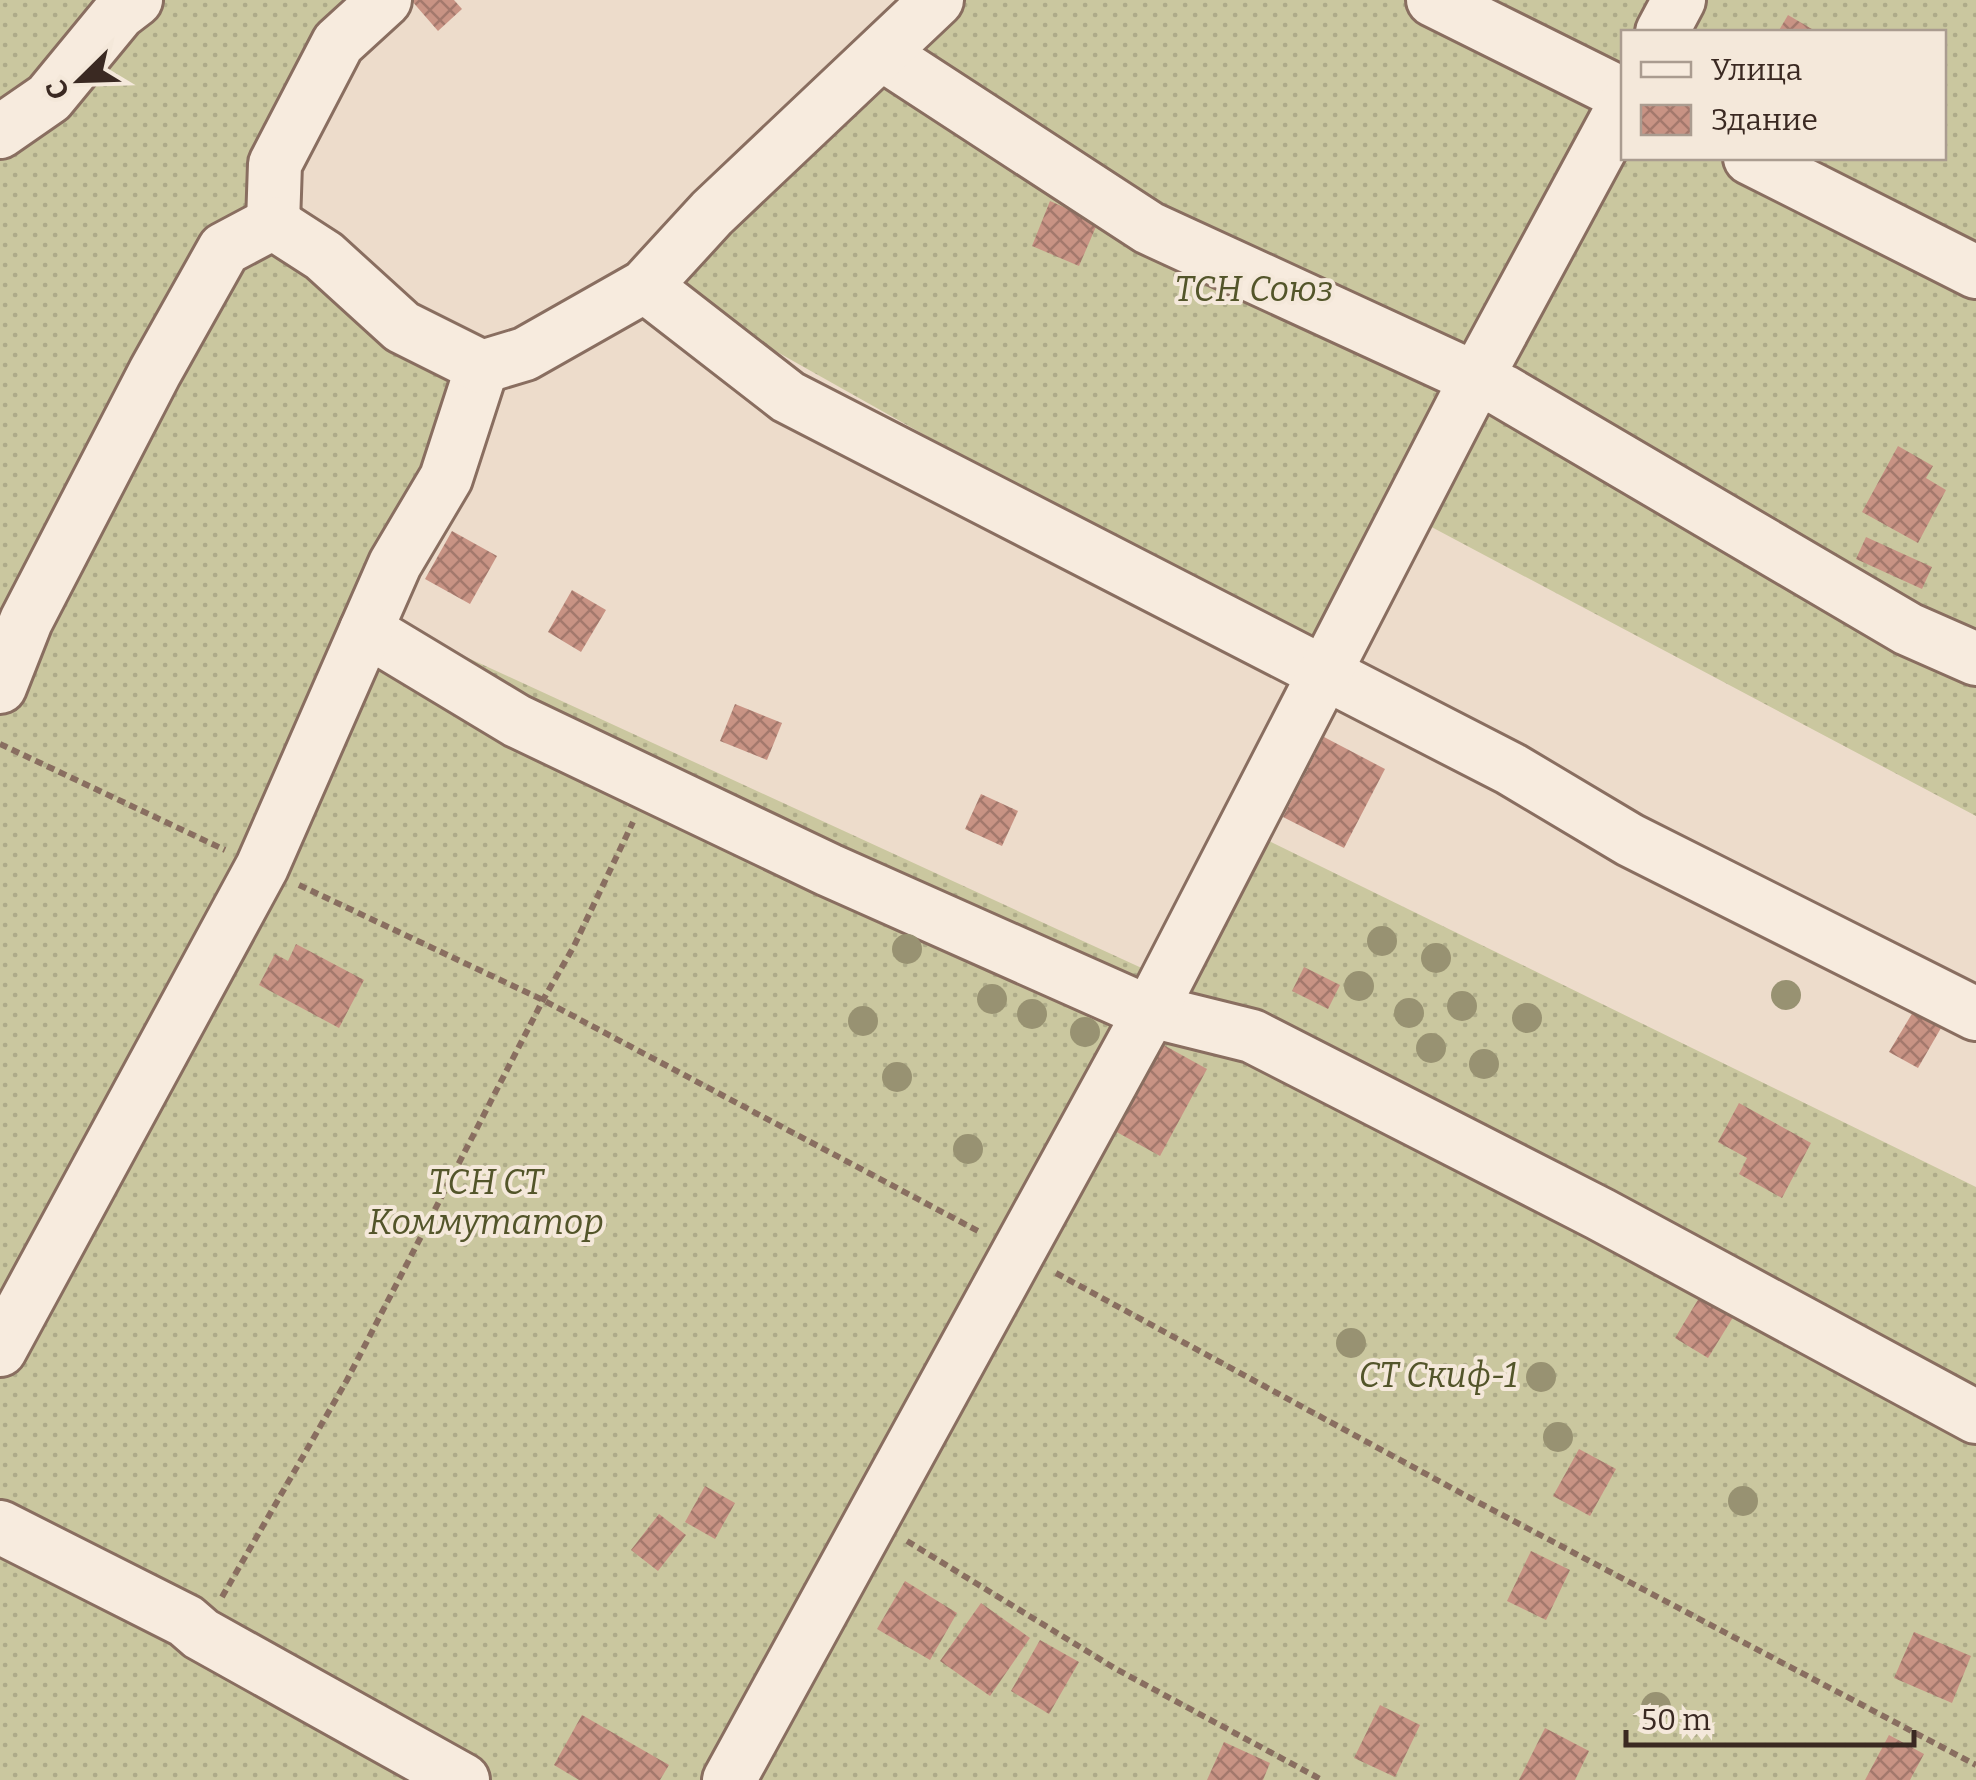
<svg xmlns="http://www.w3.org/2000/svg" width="1976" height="1780" font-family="Bitter,serif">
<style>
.garden{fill:url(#garden-dots);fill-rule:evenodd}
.building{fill:url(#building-cross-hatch)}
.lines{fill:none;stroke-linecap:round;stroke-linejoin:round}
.minor-casing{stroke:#896e60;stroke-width:58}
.path{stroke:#896e60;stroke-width:6;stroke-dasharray:8 5;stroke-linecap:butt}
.minor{stroke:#f7ebde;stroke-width:52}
.tree{fill:#989272}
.labels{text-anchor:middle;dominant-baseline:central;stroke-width:8;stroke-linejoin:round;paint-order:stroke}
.park-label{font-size:35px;font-style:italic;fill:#53552a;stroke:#f4e8da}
</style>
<defs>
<pattern id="garden-dots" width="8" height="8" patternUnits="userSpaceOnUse" patternTransform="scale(2.5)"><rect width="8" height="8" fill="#cac79f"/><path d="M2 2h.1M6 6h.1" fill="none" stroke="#aeab89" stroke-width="1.8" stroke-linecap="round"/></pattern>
<pattern id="building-cross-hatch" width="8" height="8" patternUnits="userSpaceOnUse" patternTransform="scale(2.5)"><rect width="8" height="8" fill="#c89384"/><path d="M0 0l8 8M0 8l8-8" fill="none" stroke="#a3786c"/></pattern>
</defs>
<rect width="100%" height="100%" fill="#eddccb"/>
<g class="garden">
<path d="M0,0H374L248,205L174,292L0,617Z"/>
<path d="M949,0H1976V816L1424,523L1348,673L667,290ZM1624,32H1944V158H1624Z"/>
<path d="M273,246L493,397L390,622L1146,970L740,1780H0V694L243,261Z"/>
<path d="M1265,839L1976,1187V1780H760Z"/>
</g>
<g class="building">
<path d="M411,0H454L462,9L438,31Z"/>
<path d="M1788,15L1817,32H1778Z"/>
<path d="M1050,201L1098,222L1079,266L1032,246Z"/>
<path d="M1898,446L1933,466L1926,478L1946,490L1918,543L1862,512Z"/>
<path d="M452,531L497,556L470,604L425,579Z"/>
<path d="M1866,537L1932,567L1922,589L1856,559Z"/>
<path d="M572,590L606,610L581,652L548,632Z"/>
<path d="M735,704L782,723L767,760L720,741Z"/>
<path d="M1324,737L1385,769L1344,848L1283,817Z"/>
<path d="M981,794L1018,811L1002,846L965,829Z"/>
<path d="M296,944L364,980L339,1028L259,985L275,954L288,961Z"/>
<path d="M1304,967L1340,985L1328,1009L1292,991Z"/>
<path d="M1913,1012L1941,1028L1918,1068L1889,1052Z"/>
<path d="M1160,1043L1207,1069L1160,1156L1113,1130Z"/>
<path d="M1739,1103L1811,1143L1782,1198L1739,1174L1747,1158L1718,1142Z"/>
<path d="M1702,1293L1735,1314L1708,1358L1675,1338Z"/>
<path d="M1579,1449L1616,1469L1590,1516L1553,1496Z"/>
<path d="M705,1486L735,1503L715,1539L685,1522Z"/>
<path d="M659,1514L686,1535L658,1571L631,1550Z"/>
<path d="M1531,1551L1570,1570L1546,1620L1507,1601Z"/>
<path d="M905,1581L957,1613L930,1660L877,1629Z"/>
<path d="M981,1603L1030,1638L990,1696L940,1661Z"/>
<path d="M1914,1632L1971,1656L1952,1703L1894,1678Z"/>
<path d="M1040,1640L1079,1662L1049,1714L1011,1691Z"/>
<path d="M1380,1705L1420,1725L1395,1777L1354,1758Z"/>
<path d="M582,1715L669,1765L660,1780H579L554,1765Z"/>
<path d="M1545,1728L1589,1751L1575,1780H1519Z"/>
<path d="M1889,1735L1924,1754L1910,1780H1865Z"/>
<path d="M1224,1742L1270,1763L1263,1780H1207Z"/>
</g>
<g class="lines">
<defs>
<g id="minor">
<path d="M1433,0L1624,95"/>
<path d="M1662,32L1679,0"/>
<path d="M882,54L1149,228L1503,391L1908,629L1976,659"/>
<path d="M0,132L49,98L119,13L136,0"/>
<path d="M1750,158L1976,272"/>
<path d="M273,223L275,164L338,43L385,0"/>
<path d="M645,286L788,397L1511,769L1630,840L1976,1014"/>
<path d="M482,367L446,478L395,564L366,630L517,721L829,870L1139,1008L1252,1036L1600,1214L1976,1417"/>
<path d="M0,687L26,621L155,372L224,249L273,223L324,256L402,327L482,367L525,354L645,286L712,213L937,0"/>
<path d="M0,1350L262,867L366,630"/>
<path d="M0,1527L186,1621L201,1634L463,1780"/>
<path d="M729,1780L1151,1010L1476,379L1624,105"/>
</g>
</defs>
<use href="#minor" class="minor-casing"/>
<g class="path">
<path d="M0,744L225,850"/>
<path d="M299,885L543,1000L978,1231"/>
<path d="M1056,1273L1472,1499L1976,1765"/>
<path d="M907,1541L1116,1669L1322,1780"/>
<path d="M222,1597L347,1380L543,1000L574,946L633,822"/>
</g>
<use href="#minor" class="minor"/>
</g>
<g class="tree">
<circle cx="1382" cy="941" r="15"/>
<circle cx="907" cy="949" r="15"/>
<circle cx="1436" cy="958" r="15"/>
<circle cx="1359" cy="986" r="15"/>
<circle cx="1786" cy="995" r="15"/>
<circle cx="992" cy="999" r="15"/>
<circle cx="1462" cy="1006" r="15"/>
<circle cx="1409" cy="1013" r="15"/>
<circle cx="1032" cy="1014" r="15"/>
<circle cx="1527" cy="1018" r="15"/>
<circle cx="863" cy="1021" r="15"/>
<circle cx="1085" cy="1032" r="15"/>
<circle cx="1431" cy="1048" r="15"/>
<circle cx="1484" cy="1064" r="15"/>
<circle cx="897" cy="1077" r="15"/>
<circle cx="968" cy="1149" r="15"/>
<circle cx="1351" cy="1343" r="15"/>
<circle cx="1541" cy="1377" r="15"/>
<circle cx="1558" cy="1437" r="15"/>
<circle cx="1743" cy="1501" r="15"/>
<circle cx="1656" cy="1707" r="15"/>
</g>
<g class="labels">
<g class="park-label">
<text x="1254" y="289">ТСН Союз</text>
<text x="486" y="1182">ТСН СТ<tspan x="486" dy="40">Коммутатор</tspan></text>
<text x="1438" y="1375">СТ Скиф-1</text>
</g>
</g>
<rect x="1621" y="30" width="325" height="130" fill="#f4e8da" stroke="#aa9c90" stroke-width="2.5"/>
<rect x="1641" y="62" width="50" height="15" fill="#f7ebde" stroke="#aa9c90" stroke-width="2.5"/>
<text x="1711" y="80" font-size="30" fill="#3a2922">Улица</text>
<rect x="1641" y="105" width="50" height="30" fill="url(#building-cross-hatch)" stroke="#aa9c90" stroke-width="2.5"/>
<text x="1711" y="130" font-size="30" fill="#3a2922">Здание</text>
<g transform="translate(80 80) rotate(247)" stroke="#f4e8da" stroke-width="8" paint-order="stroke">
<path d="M0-8L18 38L0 25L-18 38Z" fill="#3a2922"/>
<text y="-15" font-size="28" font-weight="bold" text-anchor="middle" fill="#3a2922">С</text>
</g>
<path d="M1626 1730v15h288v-15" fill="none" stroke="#3a2922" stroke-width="5"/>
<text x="1641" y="1730" font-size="30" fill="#3a2922" stroke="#f4e8da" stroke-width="8" paint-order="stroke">50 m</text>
</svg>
